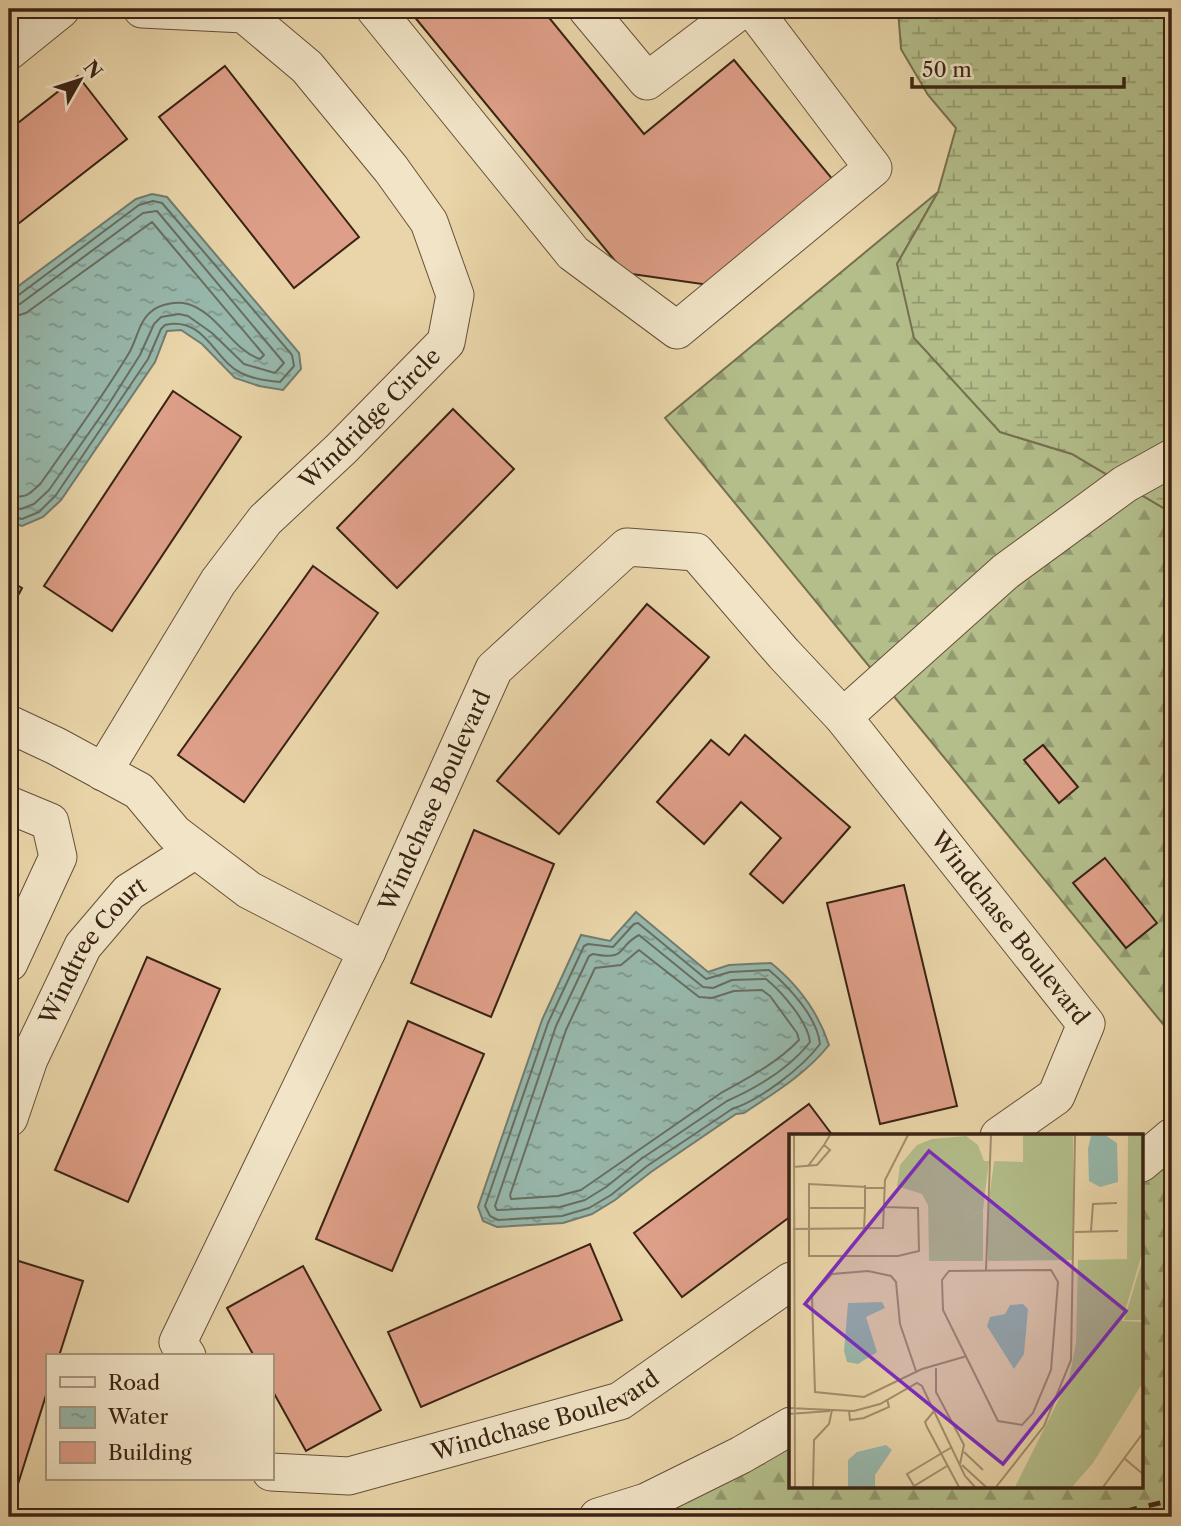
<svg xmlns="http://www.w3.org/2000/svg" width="1181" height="1526" font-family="'Libre Caslon Text',serif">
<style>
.forest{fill:url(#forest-firs);stroke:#767050;stroke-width:2}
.wetland{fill:url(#wetland-marsh);stroke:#767050;stroke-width:2}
.water{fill:url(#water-ripples);stroke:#727c6f;stroke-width:2}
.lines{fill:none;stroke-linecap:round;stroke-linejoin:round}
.shore{stroke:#686e60;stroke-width:2}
.building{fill:#de9f88;stroke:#3a2314;stroke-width:2}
.minor-casing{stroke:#665039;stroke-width:39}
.minor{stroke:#f1e4c7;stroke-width:37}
.rail{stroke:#3a2314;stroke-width:5;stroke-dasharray:12 12;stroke-linecap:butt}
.labels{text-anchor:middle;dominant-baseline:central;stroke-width:6;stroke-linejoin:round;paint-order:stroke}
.street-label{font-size:23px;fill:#3a2314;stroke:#f1e4c7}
.inset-road{fill:none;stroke:#a38e6d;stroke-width:2}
.view{fill:#7b2cbf;fill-opacity:0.15;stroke:#7b2cbf;stroke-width:3.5}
.inset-edge{fill:none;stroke:#3a2314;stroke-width:3.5}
</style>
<defs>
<pattern id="forest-firs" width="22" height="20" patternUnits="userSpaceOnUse" patternTransform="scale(1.75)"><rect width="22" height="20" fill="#b3be8b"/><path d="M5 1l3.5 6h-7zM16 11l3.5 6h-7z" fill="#939a70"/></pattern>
<pattern id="wetland-marsh" width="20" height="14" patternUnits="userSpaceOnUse" patternTransform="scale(1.75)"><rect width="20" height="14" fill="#b3be8b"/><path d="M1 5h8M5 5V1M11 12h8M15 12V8" fill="none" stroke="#939a70"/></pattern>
<pattern id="water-ripples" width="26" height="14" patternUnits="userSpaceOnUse" patternTransform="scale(1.75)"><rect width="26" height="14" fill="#97b8ac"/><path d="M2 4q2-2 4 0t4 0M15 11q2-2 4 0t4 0" fill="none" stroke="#7c958b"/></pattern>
</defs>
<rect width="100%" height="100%" fill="#e9d5a9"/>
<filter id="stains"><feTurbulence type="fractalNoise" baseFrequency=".00286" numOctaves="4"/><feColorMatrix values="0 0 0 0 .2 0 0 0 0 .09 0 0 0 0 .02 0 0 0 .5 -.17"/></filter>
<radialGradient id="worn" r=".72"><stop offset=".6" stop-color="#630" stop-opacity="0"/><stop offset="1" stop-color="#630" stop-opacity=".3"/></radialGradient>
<g class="forest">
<path d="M938,192L897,264L1000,432L1072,454L1111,477L873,671L665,418Z"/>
<path d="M1138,493L1172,513V1035L892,694L1014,583Z"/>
<path d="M1172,1156V1517H647L791,1443V1486H1141V1182Z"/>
</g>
<g class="wetland">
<path d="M898,9H1172V442L1111,477L1072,454L1000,432L914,338L897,264L938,192L956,128L928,95L901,49Z"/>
<path d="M1172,474V513L1138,493Z"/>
</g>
<g class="water">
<path d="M152,194L167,197L299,353L301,369L283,390L259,386L235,378L202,344L181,330L167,331L155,362L61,500L43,517L22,526L9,522V293L136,199Z"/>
<path d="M636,912L708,972L729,965L771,963C797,984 818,1012 829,1045C806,1074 774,1093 744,1113L736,1114L651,1172L615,1200L592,1214L563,1223L497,1227L483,1221L478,1207L542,1020L581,935L610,941Z"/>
</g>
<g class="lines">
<g class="shore">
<path d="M9,298L16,297L139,205L153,201L162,203L292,355L294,366L280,382C267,381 253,379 241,373C214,360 205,316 165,325L161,329L148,359L56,495L39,512L22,519L9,516"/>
<path d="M9,307L20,304L143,213L157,211L284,363L275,373L244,364L212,333L188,316L179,314L161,317L154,324L140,355L105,410L49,490L34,504L21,509L9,507"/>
<path d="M9,318L26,313L152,222L264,355L260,359C232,350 218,313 188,304C177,301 160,304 152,311C139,320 137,340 129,353C102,398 71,440 41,483C28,496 27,497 9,497"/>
<path d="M638,923L706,979L730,972L769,970C790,988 817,1017 820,1044C802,1068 760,1100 732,1109L647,1166L611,1195L589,1208L562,1216L498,1220L490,1216L485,1206L548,1023L584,946L588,944L613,947L634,924Z"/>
<path d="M639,935L703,987L713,988L732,980L766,979C782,992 808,1022 810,1042C790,1068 756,1088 727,1101L641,1159L606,1187L585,1200L560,1207L497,1210L495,1206L556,1026L589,956L593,954C628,961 616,947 639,935Z"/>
<path d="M639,950L699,997L712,998L734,991L762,990L770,996L797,1033L799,1040C777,1063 748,1078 721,1093L581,1190L558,1196L511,1199L510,1195L566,1030L595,968L621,965Z"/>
</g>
</g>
<g class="building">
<path d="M408,9H542L644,134L734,60L834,181L709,285L625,273Z"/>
<path d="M225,66L359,237L294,288L159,117Z"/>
<path d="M78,76L127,139L9,231V130Z"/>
<path d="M173,391L241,437L112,631L44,586Z"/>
<path d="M453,409L514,469L397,588L337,528Z"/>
<path d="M313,566L378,613L244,802L178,755Z"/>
<path d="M9,580L22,588L9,612Z"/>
<path d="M647,604L709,657L559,834L497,781Z"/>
<path d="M745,735L850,827L783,903L750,874L781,838L741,802L704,844L657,802L711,740L729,755Z"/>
<path d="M1043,745L1078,787L1059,803L1024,760Z"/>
<path d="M474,830L554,864L491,1017L411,983Z"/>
<path d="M1105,858L1157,923L1126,948L1073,883Z"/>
<path d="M904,885L957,1106L880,1124L827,903Z"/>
<path d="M147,957L220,989L128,1202L55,1170Z"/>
<path d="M408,1021L484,1054L392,1271L316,1239Z"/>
<path d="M809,1104L833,1136H791V1216L682,1297L634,1233Z"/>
<path d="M590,1244L622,1320L421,1407L388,1332Z"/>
<path d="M9,1258L83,1281L59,1356H47V1392L12,1503L9,1502Z"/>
<path d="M303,1266L381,1410L306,1451L271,1388V1356H254L227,1308Z"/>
</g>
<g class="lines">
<defs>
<g id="minor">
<path d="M375,9L573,253L677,330L873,168L753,9"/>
<path d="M587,9L647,81L742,9"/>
<path d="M9,51L61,9"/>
<path d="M843,717L1005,572L1125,484L1172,458"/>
<path d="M9,724L56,746L139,791L174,833L249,890L367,951"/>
<path id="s1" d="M103,772L218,582L265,520L341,449L446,342L455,295L429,222L391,169L307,67L244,14L142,9"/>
<path d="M9,805L50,822L58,857L9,963"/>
<path id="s2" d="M9,1118L29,1059L83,946L129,892L195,850"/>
<path d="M1141,1163L1172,1137"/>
<path id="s3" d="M187,1356L178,1342L367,951L494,669L627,547L696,552L784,654L843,717L1086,1024L1056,1096L999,1136"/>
<path id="s4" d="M271,1472L349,1476L620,1401L791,1281"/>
<path d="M598,1517L646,1502L741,1455L791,1426"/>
</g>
</defs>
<use href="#minor" class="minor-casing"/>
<use href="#minor" class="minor"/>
<path class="rail" d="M1102,1517L1172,1500"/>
</g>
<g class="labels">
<g class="street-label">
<text stroke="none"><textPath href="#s1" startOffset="446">Windridge Circle</textPath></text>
<text stroke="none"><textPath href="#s3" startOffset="616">Windchase Boulevard</textPath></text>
<text stroke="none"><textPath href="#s3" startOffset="1500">Windchase Boulevard</textPath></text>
<text stroke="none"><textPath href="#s2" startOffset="189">Windtree Court</textPath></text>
<text stroke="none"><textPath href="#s4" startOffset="284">Windchase Boulevard</textPath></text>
</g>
</g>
<g transform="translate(789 1134)">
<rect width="354" height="354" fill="#e9d5a9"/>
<path d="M234,1H284V126L199,127V74L216,68L238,37L234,28ZM339,1H353V120L333,187L353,188V250L304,329L283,353H226L280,245L287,209L289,126L338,125ZM139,68L144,81L177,86L194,76V127H140Z" fill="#b3be8b"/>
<path d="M177,2L189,11L195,27H200L194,76L177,86L156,87L144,81L133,60L108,52L111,31L128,11L143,5ZM205,27L234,28L238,37L236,47L216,68L199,74Z" fill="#b3be8b"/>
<path d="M353,127V186H335Z" fill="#b3be8b"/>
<path d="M316,1L328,9L329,48L311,53L300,47L299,15L302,2ZM59,169L93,168L96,174L77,183L88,218L69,230L58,228L55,217ZM221,171L234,170L239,175L235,220L225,235L198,192L201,183L216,180ZM97,311L103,316L86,341V353H59V326L68,318Z" fill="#97b8ac"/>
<path class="inset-road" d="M5,1L6,353M19,32L35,11M4,33L28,31L41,16L35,11L41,1M95,73L129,74L130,117L109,122H20V50L96,54M20,74H76L75,95M76,74V51M4,95L94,94L96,46L119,1M302,97L304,70L328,69M286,98L329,97M197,136L202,1M262,136L269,148L262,236L244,279L233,291L209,287L154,176L153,146L160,137ZM147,234V258L175,311L171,330M127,237L111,190L107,148L102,142L79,137L43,140L23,162L26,258L75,263L133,235L178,222M0,274L65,277L91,270L128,249L133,252L176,342L186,353M60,277L61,286L75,284L100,273L98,265M145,277L136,288L138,293L170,353M0,280L41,277M175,318L194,336M336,325L354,340M173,331L197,353M158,332L125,352L118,340L163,313M24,353L25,306L40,290L43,276M207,353L255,292L282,226L286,1M314,353L354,299"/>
<path class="view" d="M140,17L337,177L214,330L16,170Z"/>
<rect width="354" height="354" class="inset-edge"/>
</g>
<rect width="1181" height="1526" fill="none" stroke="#e9d5a9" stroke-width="35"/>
<rect x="10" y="10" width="1160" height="1505" fill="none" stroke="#3a2314" stroke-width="3.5"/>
<rect x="18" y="18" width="1146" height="1491" fill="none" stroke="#3a2314" stroke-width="2"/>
<rect x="46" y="1354" width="228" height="126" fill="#f1e4c7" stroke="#a8977f" stroke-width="2"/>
<rect x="60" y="1377" width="35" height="10" fill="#f1e4c7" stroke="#a8977f" stroke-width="2"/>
<text x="108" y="1390" font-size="21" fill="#3a2314">Road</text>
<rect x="60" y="1407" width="35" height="21" fill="url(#water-ripples)" stroke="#a8977f" stroke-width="2"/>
<text x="108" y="1424" font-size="21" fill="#3a2314">Water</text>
<rect x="60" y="1442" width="35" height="21" fill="#de9f88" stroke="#a8977f" stroke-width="2"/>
<text x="108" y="1460" font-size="21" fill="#3a2314">Building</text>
<g transform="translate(80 80) rotate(51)" stroke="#f1e4c7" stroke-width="5" paint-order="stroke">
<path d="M0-5L12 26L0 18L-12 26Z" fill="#3a2314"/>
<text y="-10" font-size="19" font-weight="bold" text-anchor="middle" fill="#3a2314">N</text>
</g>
<path d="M912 77v10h212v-10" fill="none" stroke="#3a2314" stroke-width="3.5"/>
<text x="922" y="77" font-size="21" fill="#3a2314" stroke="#f1e4c7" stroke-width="5" paint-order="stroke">50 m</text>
<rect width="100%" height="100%" filter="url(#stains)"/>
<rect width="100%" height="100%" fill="url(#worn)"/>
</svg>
